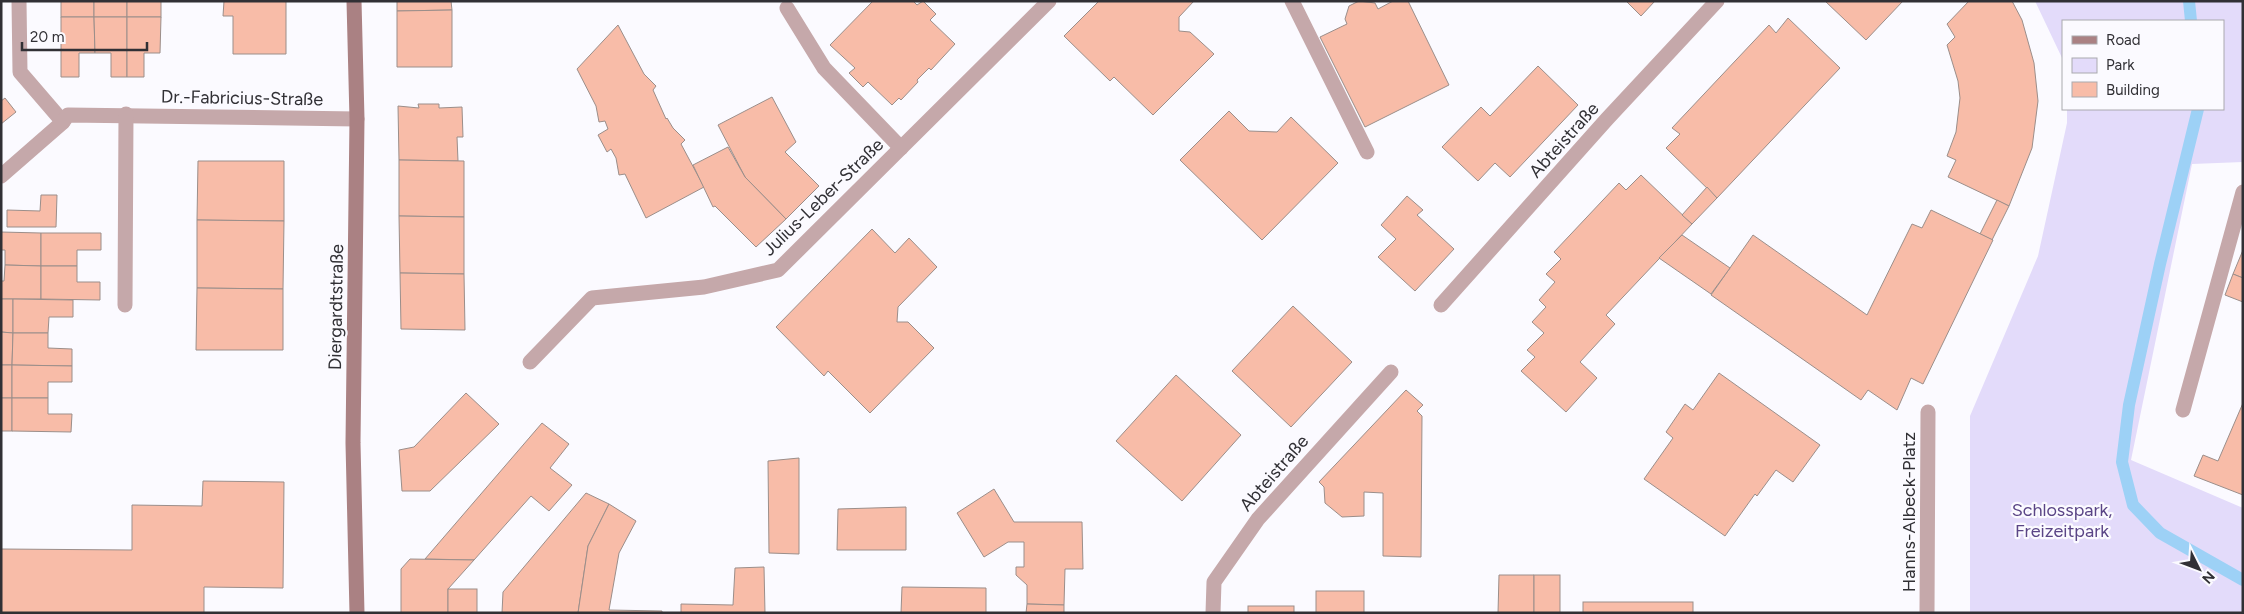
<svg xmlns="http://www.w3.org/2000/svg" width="2244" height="614" font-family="Figtree,sans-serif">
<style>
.green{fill:#e3dbfa}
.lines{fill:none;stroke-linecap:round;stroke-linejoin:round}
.stream{stroke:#9dd1f6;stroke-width:12}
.building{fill:#f8bca8;stroke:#9b8e8a}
.lane{stroke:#c5a8aa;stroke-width:15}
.street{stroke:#c5a8aa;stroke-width:15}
.secondary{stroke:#aa8183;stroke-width:15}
.labels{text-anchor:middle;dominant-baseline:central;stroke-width:4.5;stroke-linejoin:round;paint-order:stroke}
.street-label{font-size:18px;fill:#313035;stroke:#fbfaff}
.park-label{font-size:18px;fill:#5a4586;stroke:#fbfaff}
</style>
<rect width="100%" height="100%" fill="#fbfaff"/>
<path class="green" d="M2035,1H2243V162L2192,164L2131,460L2243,508V613H1970V416L2038,256L2067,123V109H2223V21H2063V60Z"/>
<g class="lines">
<g class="stream">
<path d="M2189,1L2191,21"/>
<path d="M2198,109L2160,264L2129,405L2122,462L2133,505L2160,533L2243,580"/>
</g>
</g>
<g class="building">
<rect x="61" y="1" width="33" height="16"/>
<rect x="94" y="1" width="33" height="16"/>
<rect x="127" y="1" width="34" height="16"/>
<path d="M224,1H286V54H233V16H223Z"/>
<path d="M397,1H451L452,10L397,11Z"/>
<path d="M873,1H913L917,5L923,1L936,14L930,20L955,44L931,70L929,68L917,80L918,82L901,100L899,98L892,105L868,82L863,87L849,73L855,68L830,45Z"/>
<path d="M1099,1H1194L1179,17V31L1190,32L1214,54L1153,115L1114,77L1110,81L1064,36Z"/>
<path d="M1359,1L1375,3L1378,9L1393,1H1408L1449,85L1365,127L1320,37L1347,24L1345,19L1349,6Z"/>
<path d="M1626,1H1655L1641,16Z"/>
<path d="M1825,1H1903L1866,40Z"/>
<path d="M1969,1H2012L2022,20L2034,63L2038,101L2032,148L2009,206L1948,177L1956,160L1947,156L1956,132L1960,98L1958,81L1947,45L1955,37L1947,24Z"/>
<path d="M452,10V67H397V11Z"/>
<path d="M61,17H94L95,53H79V77H61Z"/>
<path d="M94,17H127V77H111V53H95Z"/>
<path d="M127,17H161L160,53H144V77H127Z"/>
<path d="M1788,18L1840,68L1717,198L1666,148L1680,134L1672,128L1769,25L1776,33Z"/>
<path d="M618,25L644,74L656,86L653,90L666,119L667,118L673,128L685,140L681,144L704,187L646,218L625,174L619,175L616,158L611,149L607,152L598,135L608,129L605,121L599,122L596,106L577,69Z"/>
<path d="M1538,66L1578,105L1510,177L1495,163L1478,181L1442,147L1481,107L1490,116Z"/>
<path d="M772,97L796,142L785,152L819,186L786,219L745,177L718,125Z"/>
<path d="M5,98L16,112L1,124V101Z"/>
<path d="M418,104H439V108L462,107L463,137H457L458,161L399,160L398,106L419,108Z"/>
<path d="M1229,111L1249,131L1277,132L1291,117L1338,163L1262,240L1180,160Z"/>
<path d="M728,147L745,177L786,219L756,247L715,206L713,207L693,165Z"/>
<path d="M399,160L464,161V217L399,216Z"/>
<path d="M198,161H284V221L197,220Z"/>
<path d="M1641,175L1692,224L1606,315L1615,324L1580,362L1597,378L1566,412L1521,371L1535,357L1527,350L1544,333L1532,322L1546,307L1539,300L1555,282L1546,274L1561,259L1554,252L1619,183L1626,190Z"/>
<path d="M1707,187L1717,198L1692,224L1682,215Z"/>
<path d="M41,195H57L56,227H7V210L40,211Z"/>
<path d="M1407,196L1423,210L1417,215L1454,249L1415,291L1378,257L1396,239L1381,225Z"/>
<path d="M1997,200L2009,206L1992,240L1980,234Z"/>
<path d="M1931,210L1993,240L1923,384L1911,378L1897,410L1868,390L1861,400L1711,295L1753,235L1867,315L1912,224L1922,228Z"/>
<path d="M399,216L464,217V274L400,273Z"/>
<path d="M197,220L284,221L283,289L197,288Z"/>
<path d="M872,229L895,253L909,238L937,267L898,307L897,322H908L934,348L870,413L828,371L824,376L776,327Z"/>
<path d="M1,232L41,233V266L5,265V250H1Z"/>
<path d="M41,233H101V250H77V266H41Z"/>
<path d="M1682,235L1730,268L1711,294L1659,258Z"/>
<path d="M2243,250V278L2233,274Z"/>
<path d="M5,265L41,266V299H1V281H4Z"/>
<path d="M41,266H77V282H100V300L41,299Z"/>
<path d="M400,273L464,274L465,330L401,329Z"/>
<path d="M2233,274L2243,278V302L2225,295Z"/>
<path d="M197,288L283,289V350H196Z"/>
<path d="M1,299H13V333L1,332Z"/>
<path d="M13,299L73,300V317H49L48,333H13Z"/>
<path d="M1293,306L1352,362L1291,427L1232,371Z"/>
<path d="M1,332L13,333L12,365H1Z"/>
<path d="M13,333H48V348L72,349V366L12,365Z"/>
<rect x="1" y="365" width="11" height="33"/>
<path d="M12,365L72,366V382H48V398H12Z"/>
<path d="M1719,373L1820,445L1793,482L1776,470L1757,496L1755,494L1725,536L1644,479L1673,438L1666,432L1685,404L1693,410Z"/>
<path d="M1176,375L1241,435L1182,501L1116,441Z"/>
<path d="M1406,390L1423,405L1417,411L1422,416L1421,557L1383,556V493L1364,492V516L1342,517L1325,503L1324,487L1319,482Z"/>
<path d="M466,393L499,424L430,491H402L399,450L414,447Z"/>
<rect x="1" y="398" width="11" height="33"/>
<path d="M12,398H48V414H72L71,432L12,431Z"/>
<path d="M2243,403V495L2194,476L2203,455L2218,461Z"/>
<path d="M542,423L569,444L550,468L572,485L549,511L531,496L474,560L425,559Z"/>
<path d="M799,458V554L769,553L768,461Z"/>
<path d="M203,481L284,482L283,588L204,587V613H1V549L132,550V505L202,506Z"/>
<path d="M994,489L1014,522H1082L1083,569H1065L1064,605L1027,604V585L1016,575V567H1024V542H1008L984,557L957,513Z"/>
<path d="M586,493L609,504L588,546L578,613H502L503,592Z"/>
<path d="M609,504L636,521L619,553L609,610L662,611V613H578L588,546Z"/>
<path d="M906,507V550H837L838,509Z"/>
<path d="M410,559L474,560L448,589V613H401V569Z"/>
<path d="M764,567L765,613H681V604L733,605L735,568Z"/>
<path d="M1499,575H1534V613H1498Z"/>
<rect x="1534" y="575" width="26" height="38"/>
<path d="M902,587L986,588V613H901Z"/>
<rect x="448" y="589" width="29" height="24"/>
<rect x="1316" y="591" width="48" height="22"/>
<rect x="1583" y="602" width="110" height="11"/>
<path d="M1027,604L1064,605V613H1026Z"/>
<rect x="1248" y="606" width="46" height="7"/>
</g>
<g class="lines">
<g class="lane">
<path d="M1292,1L1367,152"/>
<path d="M787,8L824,68L901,148"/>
<path d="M2183,410L2243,192"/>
</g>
<g class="street">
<path d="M19,1L20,72L63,122"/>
<path d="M1,176L63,122L68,115L357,119"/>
<path d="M125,305L126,114"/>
<path d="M1441,305L1607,119L1717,1"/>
<path d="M530,362L592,298L704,287L778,270L1049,1"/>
<path d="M1213,613L1214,582L1258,519L1391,372"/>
<path d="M1927,613L1928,412"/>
</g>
<path class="secondary" d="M354,1L357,119L353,443L357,613"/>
</g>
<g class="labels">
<g class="street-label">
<text transform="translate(242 98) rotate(1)">Dr.-Fabricius-Straße</text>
<text transform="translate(1564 140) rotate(-48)">Abteistraße</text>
<text transform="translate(823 197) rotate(-44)">Julius-Leber-Straße</text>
<text transform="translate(336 307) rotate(-89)">Diergardtstraße</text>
<text transform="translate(1274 473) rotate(-49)">Abteistraße</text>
<text transform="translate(1909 512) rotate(-90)">Hanns-Albeck-Platz</text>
</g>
<g class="park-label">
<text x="2062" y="510">Schlosspark,<tspan x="2062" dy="21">Freizeitpark</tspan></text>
</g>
</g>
<rect width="2244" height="614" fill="none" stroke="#313035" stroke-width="5"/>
<rect x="2062" y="20" width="162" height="90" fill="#fbfaff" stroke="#aaa9ae"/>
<rect x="2072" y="36" width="25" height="8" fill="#aa8183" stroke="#aaa9ae"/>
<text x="2106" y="45" font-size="15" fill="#313035">Road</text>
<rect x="2072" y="58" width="25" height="15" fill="#e3dbfa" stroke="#aaa9ae"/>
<text x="2106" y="70" font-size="15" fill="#313035">Park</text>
<rect x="2072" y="82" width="25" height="15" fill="#f8bca8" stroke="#aaa9ae"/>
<text x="2106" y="95" font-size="15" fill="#313035">Building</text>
<g transform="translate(2199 569) rotate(132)" stroke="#fbfaff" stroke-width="4" paint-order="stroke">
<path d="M0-4L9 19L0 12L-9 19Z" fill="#313035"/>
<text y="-8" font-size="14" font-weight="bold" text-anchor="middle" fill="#313035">N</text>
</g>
<path d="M22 42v8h125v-8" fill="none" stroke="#313035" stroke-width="2.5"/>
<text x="30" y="42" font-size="15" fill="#313035" stroke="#fbfaff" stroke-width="4" paint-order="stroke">20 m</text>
</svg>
